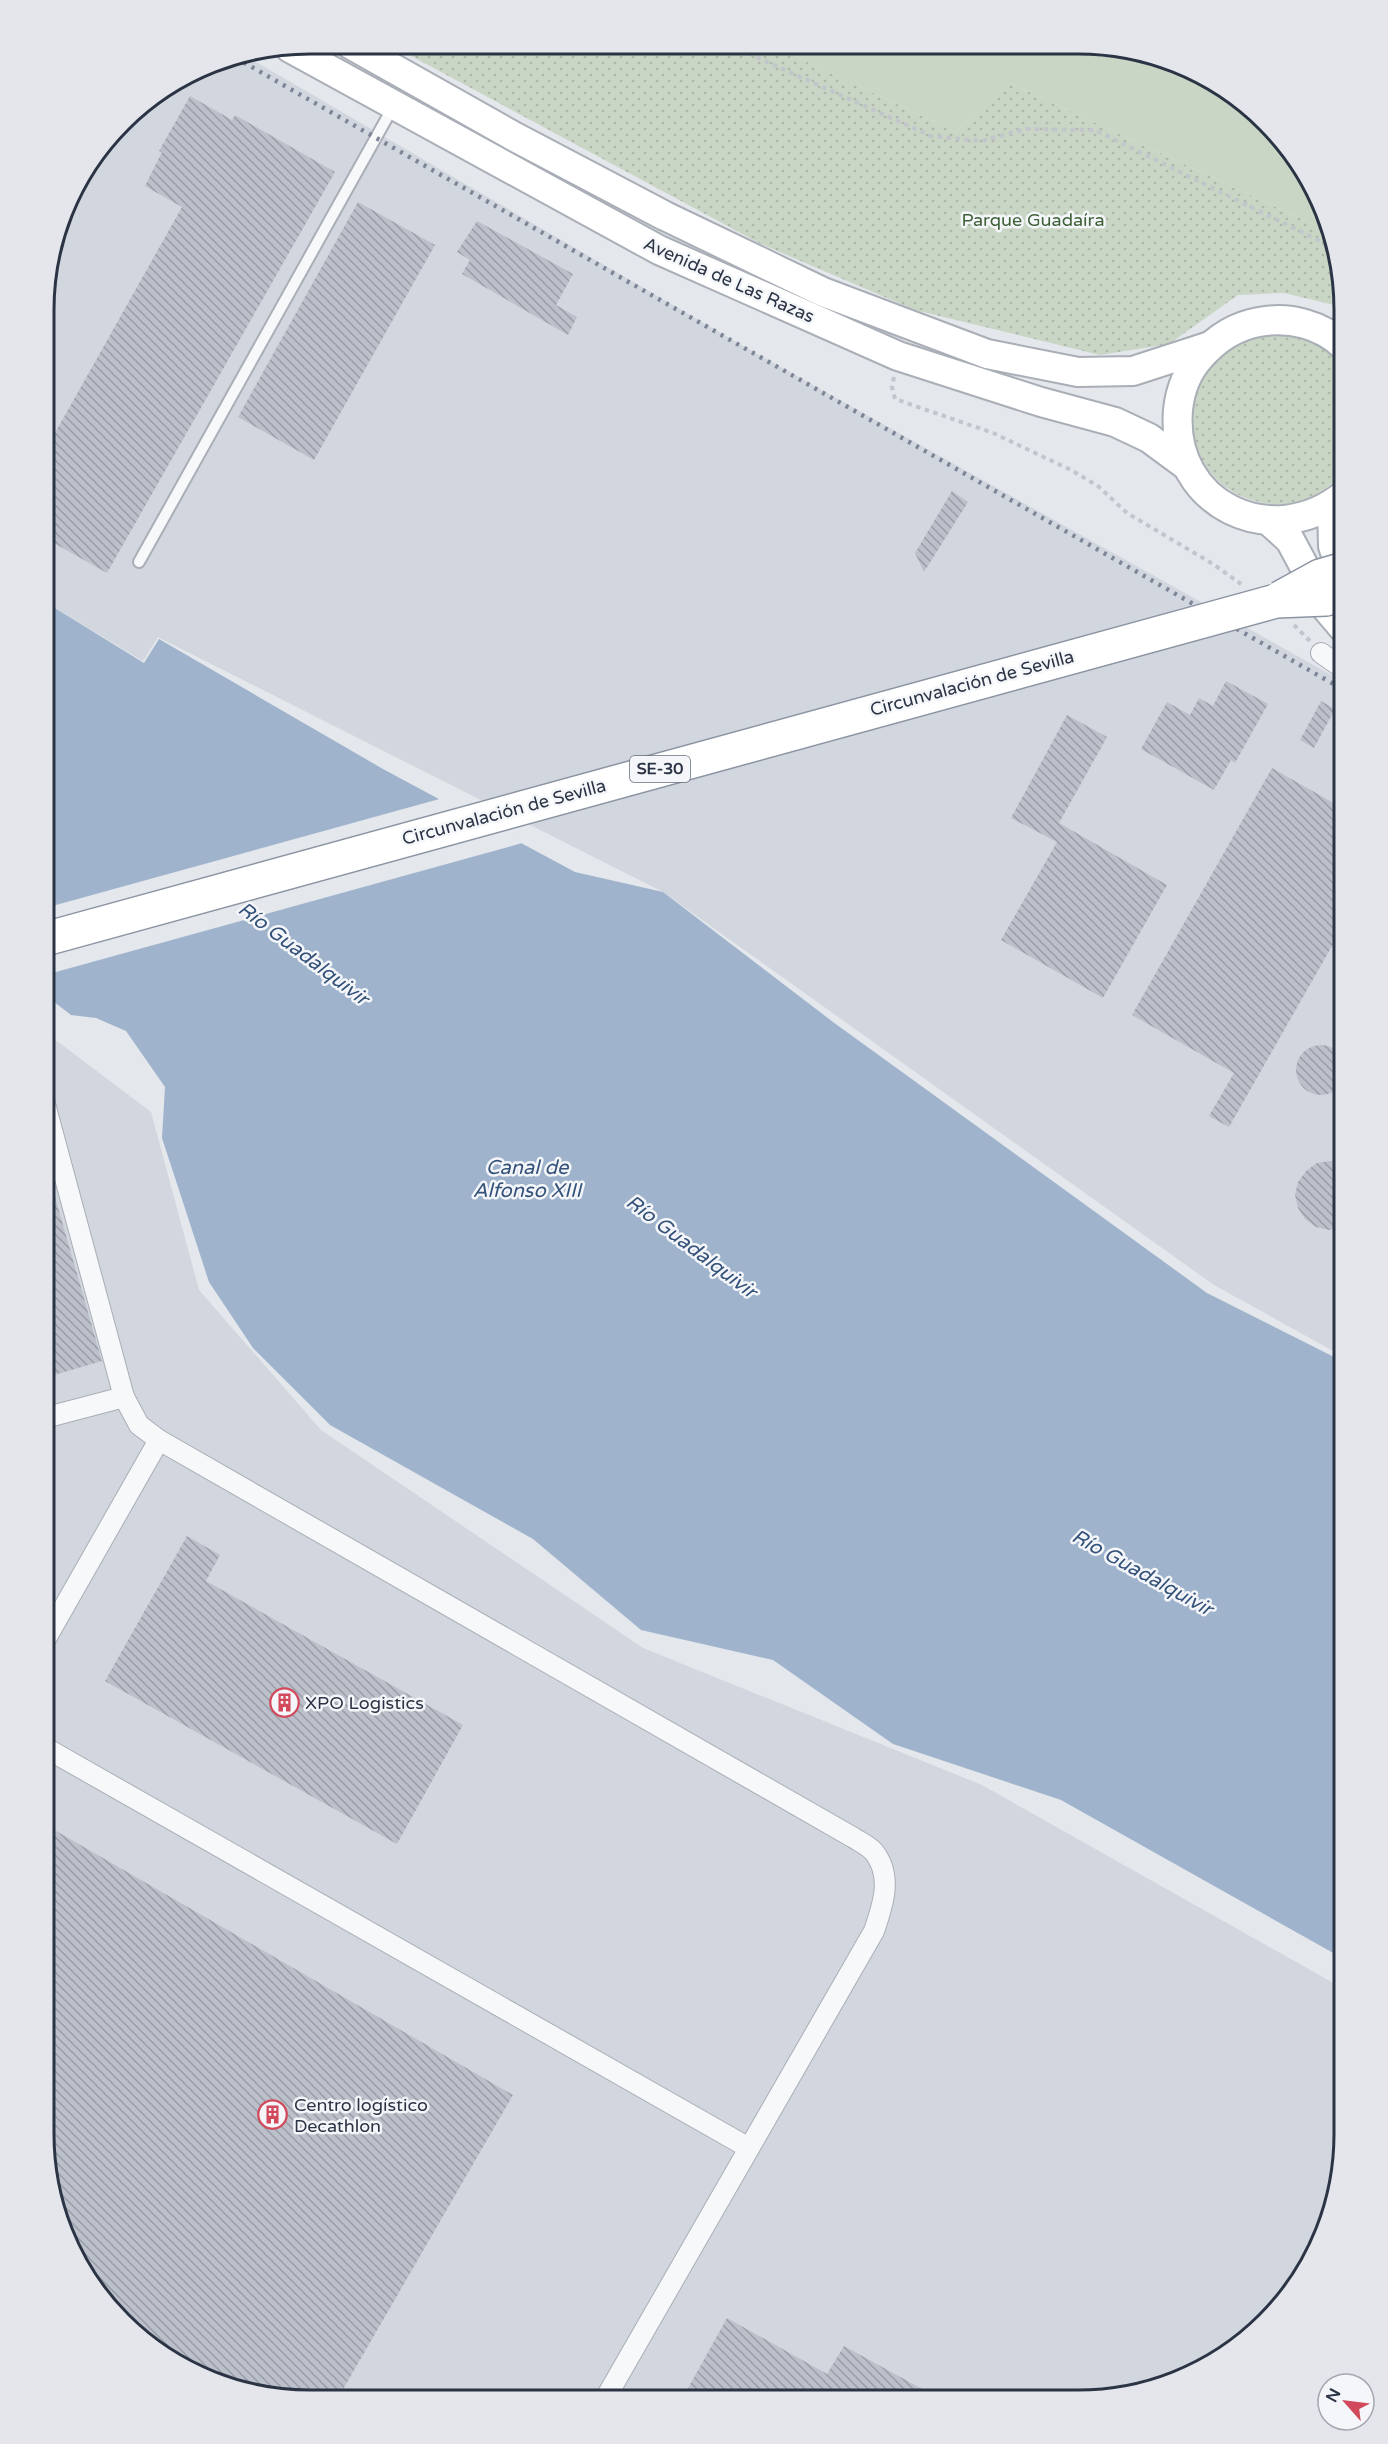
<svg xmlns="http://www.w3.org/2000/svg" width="1388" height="2444" font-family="'Varela Round',sans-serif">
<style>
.built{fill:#d2d6de}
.green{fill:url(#green-dots)}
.pitch{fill:#c9d6c5}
.water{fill:#9fb4cc}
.pier{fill:#e4e7ec}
.building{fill:url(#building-back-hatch)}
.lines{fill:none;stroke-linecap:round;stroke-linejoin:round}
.service-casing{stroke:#a9aeb7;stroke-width:14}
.minor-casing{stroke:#a9aeb7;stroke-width:22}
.secondary-casing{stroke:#a9aeb7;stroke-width:32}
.path{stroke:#c2c5cb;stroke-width:4;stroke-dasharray:4.5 4.5;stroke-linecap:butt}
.service{stroke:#f7f8fa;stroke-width:10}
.minor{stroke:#f7f8fa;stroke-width:20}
.secondary{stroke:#fff;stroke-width:28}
.rail{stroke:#7d8696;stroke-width:4.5;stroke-dasharray:3 6;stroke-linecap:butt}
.motorway-bridge-casing{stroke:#8b94a3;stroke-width:36;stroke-linecap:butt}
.motorway-bridge{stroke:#fff;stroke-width:33}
.labels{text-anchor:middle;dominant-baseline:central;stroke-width:5;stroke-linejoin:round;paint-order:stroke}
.shield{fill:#f4f6f9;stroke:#676e7b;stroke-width:1.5}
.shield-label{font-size:16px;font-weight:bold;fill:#2b3445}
.park-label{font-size:18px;fill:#3f6138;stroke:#f4f6f9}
.street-label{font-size:18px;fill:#2b3445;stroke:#f4f6f9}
.poi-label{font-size:18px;fill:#2b3445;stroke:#f4f6f9;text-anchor:start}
.water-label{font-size:20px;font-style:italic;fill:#34527a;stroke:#f4f6f9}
.rim{fill:none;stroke:#2b3445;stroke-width:3}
</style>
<defs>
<pattern id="green-dots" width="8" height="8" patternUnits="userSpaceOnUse" patternTransform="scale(1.5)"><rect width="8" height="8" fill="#c9d6c5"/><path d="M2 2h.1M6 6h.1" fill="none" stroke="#adb8ab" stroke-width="1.8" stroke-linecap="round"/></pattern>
<pattern id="building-back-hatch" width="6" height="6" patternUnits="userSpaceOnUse" patternTransform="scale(1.5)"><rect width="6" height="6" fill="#bbc0ca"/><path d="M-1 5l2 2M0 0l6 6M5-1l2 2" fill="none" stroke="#989da6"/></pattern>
</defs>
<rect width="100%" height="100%" fill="#e4e7ec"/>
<g class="built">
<path d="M246,56L743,346L1344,682V1357L1214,1285L663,892L158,637L143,661L45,602L46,276L71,192L134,110L208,64Z"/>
<path d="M45,1032L151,1112L199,1290L321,1430L643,1648L982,1785L1344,1989V2152L1324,2236L1290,2296L1240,2346L1164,2386L1078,2400L275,2398L208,2380L147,2345L98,2296L58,2220L44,2134Z"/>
</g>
<g class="green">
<path d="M389,44L774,46L956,132L1010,83L1332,233L1344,312L1334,305L1284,293L1238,295L1169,344L1100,355L915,310L761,244Z"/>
<path d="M1271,333C1301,336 1325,341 1344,366V471C1326,492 1301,506 1272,504C1168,494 1165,352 1271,333Z"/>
</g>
<path class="pitch" d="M774,46L1130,49L1196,71L1253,109L1299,162L1330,224L1332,233L1010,83L956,132Z"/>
<path class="water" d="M45,602L144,663L159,639L383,769L575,872L663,892L833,1022L1207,1293L1344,1362V1959L1061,1800L893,1744L773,1660L641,1630L533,1539L330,1425L253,1348L209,1282L162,1138L165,1087L126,1031L96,1018L71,1015L45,995Z"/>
<path class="pier" d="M443,798L526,842L45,975V908Z"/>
<g class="building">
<path d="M190,96L232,120L235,115L335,172L107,573L45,538L46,449L182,207L145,186L162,152L159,151Z"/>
<path d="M358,202L435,245L314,460L238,417Z"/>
<path d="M477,221L573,274L556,305L577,317L568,335L462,274L470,260L457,252Z"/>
<path d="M952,491L968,502L924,572L915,553Z"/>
<path d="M1226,681L1268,704L1235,763L1231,760L1214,790L1141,749L1167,702L1190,715L1199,698L1213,706Z"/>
<path d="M1321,701L1335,709L1314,748L1300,740Z"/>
<path d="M1067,715L1107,737L1059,823L1167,885L1103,998L1001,940L1057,842L1011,818Z"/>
<path d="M1272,768L1344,809V925L1229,1127L1209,1116L1234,1073L1132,1015Z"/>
<circle cx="1321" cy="1070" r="25"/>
<path d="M1330,1161L1344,1164V1227L1329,1230L1316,1227L1305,1219L1298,1208L1295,1195L1298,1182L1306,1171L1317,1163Z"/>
<path d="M49,1176L102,1361L44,1378L45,1177Z"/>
<path d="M187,1536L220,1555L206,1581L463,1725L397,1844L105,1681Z"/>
<path d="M44,1824L513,2095L338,2398H275L208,2380L147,2345L98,2296L58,2220L44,2134Z"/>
<path d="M727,2318L827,2374L844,2346L942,2400L682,2399Z"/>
</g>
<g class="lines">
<defs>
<path id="service" d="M139,562L393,107"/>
<g id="minor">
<path d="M1321,653L1344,669"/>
<path d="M45,1104L124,1397L139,1425L159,1440L854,1838C860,1842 869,1846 874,1852C893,1876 883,1905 874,1931L605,2399"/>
<path d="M44,1418L124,1397"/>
<path d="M44,1642L159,1440"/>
<path d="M44,1747L749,2148"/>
</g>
<g id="secondary">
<path d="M350,44L515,137L665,216L823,292L987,354L1078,372L1133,371L1210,346"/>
<path d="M290,48L659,250L898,356L1041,402L1115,422L1149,438L1187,466"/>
<path d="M1344,495C1272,553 1170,505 1178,410C1180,390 1188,370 1201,356C1217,338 1236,326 1259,322C1290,316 1322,325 1344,346"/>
<path d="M1332,505L1333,546L1344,580"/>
<path d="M1269,521L1290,540L1327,609L1344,629"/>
</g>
</defs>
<use href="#service" class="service-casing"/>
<use href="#minor" class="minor-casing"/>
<use href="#secondary" class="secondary-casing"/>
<g class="path">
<path d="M732,46L931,136L982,141L1025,129L1095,130L1334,248"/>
<path d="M894,377L892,387L895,399L993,433L1071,470L1098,486L1127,513L1213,564L1241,584"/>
<path d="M1294,625L1310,641"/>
</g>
<use href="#service" class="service"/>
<use href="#minor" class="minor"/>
<use href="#secondary" class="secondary"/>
<path class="rail" d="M236,58L1344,690"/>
<defs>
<g id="motorway-bridge">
<path d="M1280,598L1320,576L1344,569"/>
<path d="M45,939L1276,601L1326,599L1344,594"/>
</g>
</defs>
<use href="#motorway-bridge" class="motorway-bridge-casing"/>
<use href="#motorway-bridge" class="motorway-bridge"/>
</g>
<defs>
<symbol id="building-ring" viewBox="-11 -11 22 22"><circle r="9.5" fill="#f4f6f9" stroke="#d1495b" stroke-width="1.5"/><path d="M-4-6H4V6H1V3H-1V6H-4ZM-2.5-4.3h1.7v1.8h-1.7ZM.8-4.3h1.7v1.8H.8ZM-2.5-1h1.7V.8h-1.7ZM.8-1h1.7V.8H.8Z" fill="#d1495b"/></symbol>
</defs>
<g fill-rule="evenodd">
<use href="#building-ring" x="268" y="1686" width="33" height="33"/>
<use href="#building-ring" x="256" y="2098" width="33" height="33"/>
</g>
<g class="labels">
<rect class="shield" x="630" y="756" width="60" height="26" rx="4.5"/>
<g class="shield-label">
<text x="660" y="769">SE-30</text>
</g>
<g class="park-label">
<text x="1033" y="220">Parque Guadaíra</text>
</g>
<g class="street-label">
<text transform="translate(729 280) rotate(24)">Avenida de Las Razas</text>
<text transform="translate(972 683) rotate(-15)">Circunvalación de Sevilla</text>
<text transform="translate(504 812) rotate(-15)">Circunvalación de Sevilla</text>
</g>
<g class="poi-label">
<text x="305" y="1703">XPO Logistics</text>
<text x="294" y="2105">Centro logístico<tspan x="294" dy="21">Decathlon</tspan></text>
</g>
<g class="water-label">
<text transform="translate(303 954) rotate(37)">Río Guadalquivir</text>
<text x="527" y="1168">Canal de<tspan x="527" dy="23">Alfonso XIII</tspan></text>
<text transform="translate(691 1247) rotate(37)">Río Guadalquivir</text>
<text transform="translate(1142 1573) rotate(29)">Río Guadalquivir</text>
</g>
</g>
<path d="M0 0H1388V2444H0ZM310 54H1078A256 256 0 0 1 1334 310V2134A256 256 0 0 1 1078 2390H310A256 256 0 0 1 54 2134V310A256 256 0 0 1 310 54Z" fill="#e4e6eb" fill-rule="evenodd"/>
<path class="rim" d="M310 54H1078A256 256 0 0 1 1334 310V2134A256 256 0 0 1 1078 2390H310A256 256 0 0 1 54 2134V310A256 256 0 0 1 310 54Z"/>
<g transform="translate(1346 2402) rotate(298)"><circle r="28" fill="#f4f6f9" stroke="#a4a8b1" stroke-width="1.5"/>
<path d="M0-4.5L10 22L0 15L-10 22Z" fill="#d1495b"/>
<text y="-9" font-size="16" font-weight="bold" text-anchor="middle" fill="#2b3445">N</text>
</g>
</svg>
